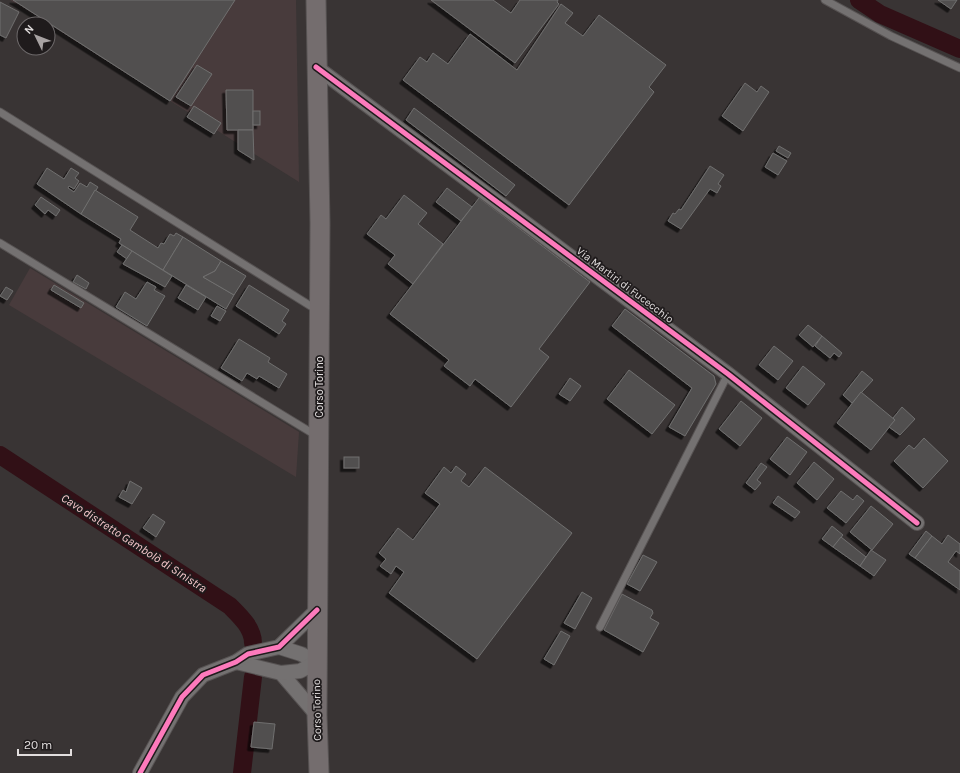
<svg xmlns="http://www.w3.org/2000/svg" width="960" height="773" font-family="Karla,sans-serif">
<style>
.built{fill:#483b3c}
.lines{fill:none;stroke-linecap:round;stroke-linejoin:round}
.canal{stroke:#311016;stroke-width:18}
.building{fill:#51504f;stroke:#706f6f;filter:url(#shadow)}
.lane-casing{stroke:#575353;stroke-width:9}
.street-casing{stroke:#575353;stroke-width:16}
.secondary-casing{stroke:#575353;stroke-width:21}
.lane{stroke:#747171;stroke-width:7}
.street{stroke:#747171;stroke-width:14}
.secondary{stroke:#746d6e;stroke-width:19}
.cycleway-casing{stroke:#1f1b1c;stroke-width:8}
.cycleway{stroke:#fd7abc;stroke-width:5}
.labels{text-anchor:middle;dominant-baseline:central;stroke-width:3.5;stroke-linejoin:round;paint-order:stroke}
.street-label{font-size:11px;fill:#e2dede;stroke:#1f1b1c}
.water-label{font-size:12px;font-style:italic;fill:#f6c8cc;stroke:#1f1b1c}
</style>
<defs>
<filter id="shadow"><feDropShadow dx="-3.5" dy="3.5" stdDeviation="0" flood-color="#0009"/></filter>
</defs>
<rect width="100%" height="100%" fill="#393434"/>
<g class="built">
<path d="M10,0H296L299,182Z"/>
<path d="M30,268L299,432L296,477L9,305Z"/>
</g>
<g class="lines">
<g class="canal">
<path d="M859,0L880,14L960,49"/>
<path d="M0,455L230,606C240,616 253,628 253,643"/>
<path d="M242,773L253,677"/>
</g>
</g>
<g class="building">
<path d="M13,0H235L170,101Z"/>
<path d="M431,0H493L511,13L520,0H558L557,2L559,4L515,63Z"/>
<path d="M938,0H957L951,9Z"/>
<path d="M0,2L19,12L6,38L0,35Z"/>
<path d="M561,4L573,13L565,23L583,36L599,15L666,65L649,87L654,92L569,205L403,80L420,57L427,62L433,53L448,64L470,34L517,70Z"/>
<path d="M197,65L212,74L191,106L176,97Z"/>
<path d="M745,83L757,92L761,86L769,92L743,131L722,116Z"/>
<path d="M226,90H253V130H227Z"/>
<path d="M194,106L221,123L214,134L187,117Z"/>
<path d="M414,108L515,185L506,196L406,120Z"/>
<rect x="253" y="111" width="7" height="14"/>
<path d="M238,130H253L254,160L238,150Z"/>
<path d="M779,146L791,153L788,158L776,151Z"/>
<path d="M773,153L787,161L778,175L765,167Z"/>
<path d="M710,166L724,175L718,184L721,186L717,193L710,189L681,229L668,221L673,213L675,214L679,209L681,210Z"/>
<path d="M47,168L64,179L71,168L79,173L75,178L79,181L74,189L69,186L68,188L74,192L80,183L87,187L90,182L98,187L81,214L37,184Z"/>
<path d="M447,188L472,207L461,221L436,202Z"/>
<path d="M95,190L138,217L130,230L158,248L161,243L164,244L170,234L174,236L176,233L183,237L163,270L119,243L121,239L81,214Z"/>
<path d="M404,195L427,213L418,224L443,244L413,284L388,264L395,255L367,234L381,215L386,219Z"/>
<path d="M41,197L60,210L56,216L48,210L45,214L35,205Z"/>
<path d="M479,198L590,282L539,349L549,357L511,407L475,379L470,386L444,366L449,360L390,314Z"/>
<path d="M183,237L221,261L215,271L203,277L234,295L226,309L163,270Z"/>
<path d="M122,245L132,251L127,259L117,252Z"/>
<path d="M132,251L172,276L165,287L123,264Z"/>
<path d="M221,261L246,276L234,295L203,277L215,271Z"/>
<path d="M77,275L89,283L86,289L73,282Z"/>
<path d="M147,282L156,287L154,290L165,296L147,326L116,307L125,292L136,299Z"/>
<path d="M54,285L84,303L81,308L51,290Z"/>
<path d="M186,285L206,297L198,310L178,298Z"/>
<path d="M249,285L289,310L282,321L286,324L279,334L236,306Z"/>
<path d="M6,287L13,291L7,300L0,296Z"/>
<path d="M217,306L226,311L220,321L211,316Z"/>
<path d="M625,309L714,376L716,384L685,436L669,427L692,388L612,326Z"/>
<path d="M808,325L822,336L813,347L799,335Z"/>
<path d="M822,336L842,353L839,357L834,353L830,358L815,346Z"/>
<path d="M239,339L270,358L268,362L287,374L279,388L259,376L257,379L247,373L242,381L221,368Z"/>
<path d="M774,346L793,361L778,380L759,365Z"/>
<path d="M803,366L825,384L808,405L786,388Z"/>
<path d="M629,370L675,405L652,434L607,399Z"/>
<path d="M862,371L873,380L852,403L843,395Z"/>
<path d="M570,378L581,386L570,401L559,394Z"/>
<path d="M861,392L895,420L871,450L837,423Z"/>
<path d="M741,401L762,418L740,446L719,429Z"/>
<path d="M902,407L915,419L900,435L889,427L895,420L893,418Z"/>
<path d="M787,437L807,452L790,475L770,459Z"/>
<path d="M924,438L948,461L923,488L894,461L909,445L914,449Z"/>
<rect x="344" y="457" width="15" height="11"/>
<path d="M814,462L834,479L817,500L797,483Z"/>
<path d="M761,463L767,467L757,480L761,483L755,490L746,483Z"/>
<path d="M456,466L466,474L461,481L469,487L485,467L572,533L477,659L389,593L404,572L396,566L391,574L380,566L386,559L379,553L398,528L413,540L440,504L425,493L444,467L451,473Z"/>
<path d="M130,481L142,488L132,504L119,497L123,490L126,492Z"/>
<path d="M841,491L853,500L857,495L864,501L846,523L827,508Z"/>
<path d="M778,496L800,512L795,518L773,503Z"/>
<path d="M871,506L893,524L872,550L850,532Z"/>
<path d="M153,514L165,522L156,537L143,528Z"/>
<path d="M832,526L843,535L833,547L822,539Z"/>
<path d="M926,531L932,536L915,558L909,554Z"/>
<path d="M948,535L960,544V554L956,551L948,562L960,571V590L915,558L932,536L942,544Z"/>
<path d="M841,537L866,557L860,566L833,547Z"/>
<path d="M871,550L886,560L874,576L860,566Z"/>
<path d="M643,555L657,562L640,591L627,584Z"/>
<path d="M582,592L592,598L575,629L564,623Z"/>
<path d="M622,594L652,610L653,613L650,618L659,623L643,652L604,630Z"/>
<path d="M561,631L570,636L554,665L544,659Z"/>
<path d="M254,722L275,724L272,749L251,747Z"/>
</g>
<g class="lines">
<defs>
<g id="lane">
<path d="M825,0L891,36L960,68"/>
<path d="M0,112L317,310"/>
<path d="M0,243L317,436"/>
<path d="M600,627L728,374"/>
</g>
<g id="street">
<path d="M316,67L728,374L917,523"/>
<path d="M279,647L301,654L317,662"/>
<path d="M236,662L281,673L317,715"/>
<path d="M281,673L300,671L317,662"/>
<path d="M140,773L182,697L203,675L236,662L248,654L279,647L317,610"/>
</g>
<path id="secondary" d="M316,0L320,223L317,715L319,773"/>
</defs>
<use href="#lane" class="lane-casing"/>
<use href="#street" class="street-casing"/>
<use href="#secondary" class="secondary-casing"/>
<use href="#lane" class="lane"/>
<use href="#street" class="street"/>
<use href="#secondary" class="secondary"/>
<defs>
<g id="cycleway">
<path d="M316,67L728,374L917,523"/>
<path d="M140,773L182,697L203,675L236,662L248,654L279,647L317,610"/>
</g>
</defs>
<use href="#cycleway" class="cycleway-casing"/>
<use href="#cycleway" class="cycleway"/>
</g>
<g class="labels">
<g class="street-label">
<text transform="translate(625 285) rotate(37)">Via Martiri di Fucecchio</text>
<text transform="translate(319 387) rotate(-90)">Corso Torino</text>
<text transform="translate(317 710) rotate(-91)">Corso Torino</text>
</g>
<g class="water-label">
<text transform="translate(134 543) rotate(33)">Cavo distretto Gambolò di Sinistra</text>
</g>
</g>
<g transform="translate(36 36) rotate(313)"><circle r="19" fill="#1f1b1c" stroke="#6d696a"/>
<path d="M0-3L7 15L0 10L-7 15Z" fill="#a7a2a2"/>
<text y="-6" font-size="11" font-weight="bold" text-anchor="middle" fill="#e2dede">N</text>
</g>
<path d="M18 749v6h53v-6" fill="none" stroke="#e2dede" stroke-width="2"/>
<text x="24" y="749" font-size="12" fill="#e2dede" stroke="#1f1b1c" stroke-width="3" paint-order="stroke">20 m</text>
</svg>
